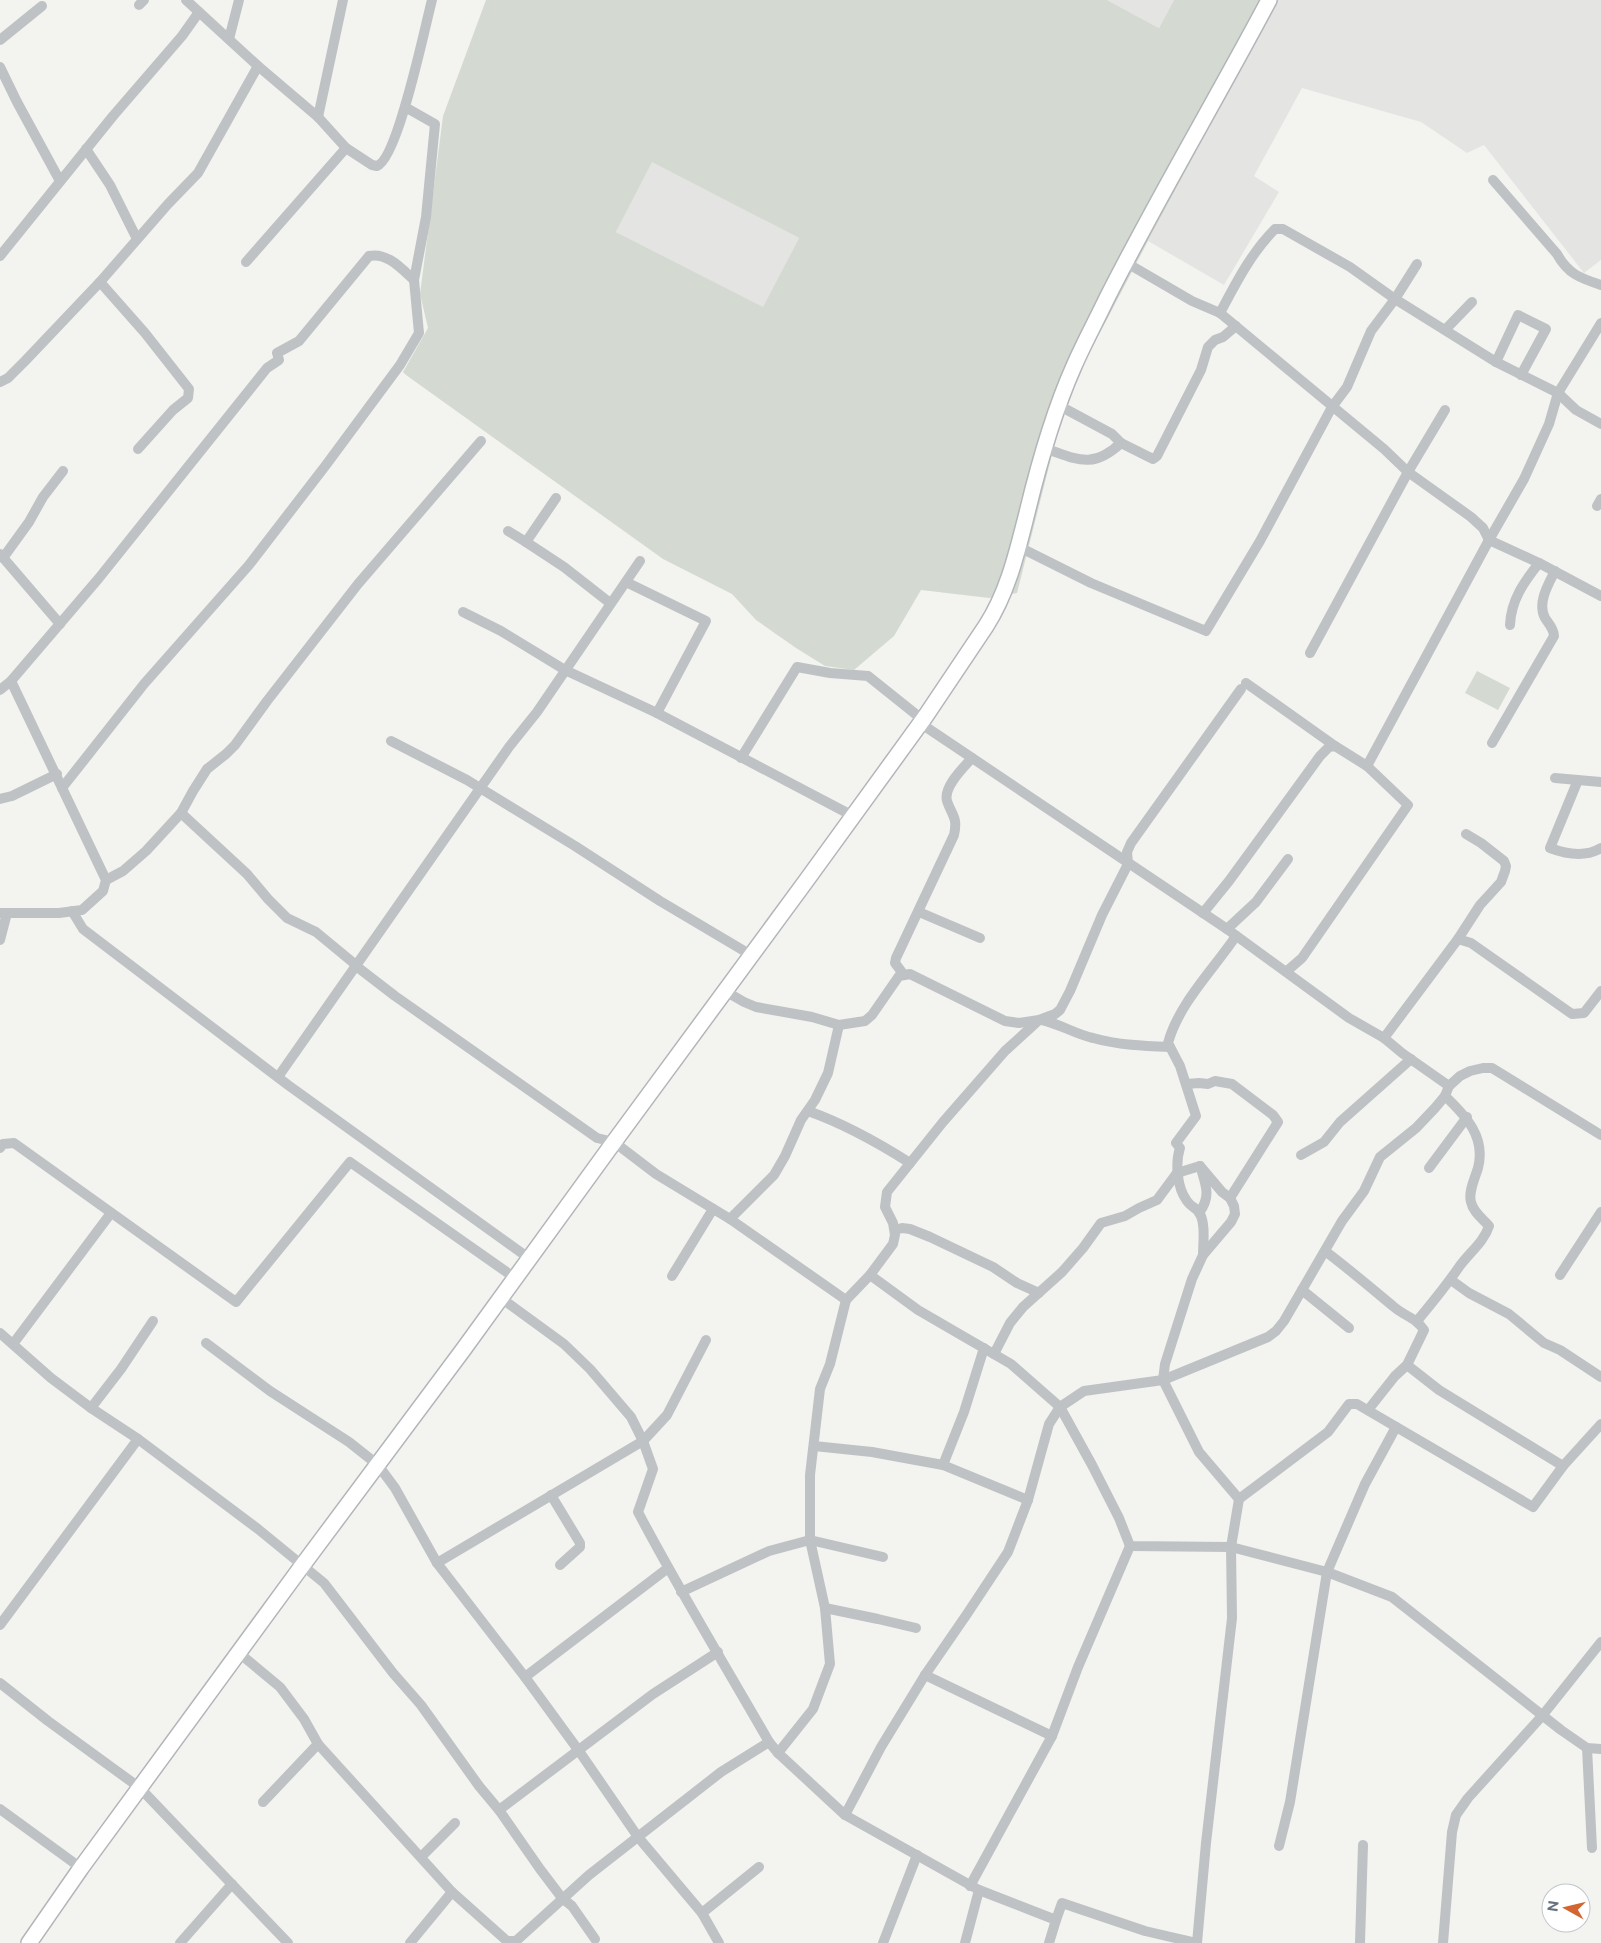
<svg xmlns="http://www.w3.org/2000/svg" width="1601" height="1943" font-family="'Public Sans',sans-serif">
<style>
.built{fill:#e4e5e3}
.green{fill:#d4dad1;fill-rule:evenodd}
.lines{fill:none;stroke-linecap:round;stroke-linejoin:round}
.secondary-casing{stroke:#b2b6ba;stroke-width:18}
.street{stroke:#bfc2c5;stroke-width:10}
.secondary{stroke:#fff;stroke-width:15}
</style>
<rect width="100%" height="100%" fill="#f3f4f0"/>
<g class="built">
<path d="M1107,0H1174L1159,28Z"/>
<path d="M1278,0H1601V260L1584,273L1484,145L1467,153L1421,122L1302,88L1254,176L1279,192L1224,285L1148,241Z"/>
<path d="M652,161L799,238L763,308L616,232Z"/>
</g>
<g class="green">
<path d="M486,0H1107L1159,28L1174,0H1278L1148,241L1083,365L1062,415L1017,593L989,598L921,590L894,636L854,670L825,666L796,648L756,620L732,594L663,559L406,375L403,372L428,328L420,294L443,116ZM652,162L799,238L763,307L616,232Z"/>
<path d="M1477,671L1510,688L1498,710L1465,693Z"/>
</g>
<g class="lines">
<defs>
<path id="secondary" d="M29,1943L81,1868L302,1566L463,1350L614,1142L806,881L925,717L986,626C1008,592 1017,552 1027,513C1039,463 1053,413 1074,366C1084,343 1096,321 1107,298C1158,197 1216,100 1269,0"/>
</defs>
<use href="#secondary" class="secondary-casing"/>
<g class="street">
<path d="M186,0L258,66L318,117L346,148L372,165L377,166C398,159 425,26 432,0"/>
<path d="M139,5L144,0"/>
<path d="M229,39L239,0"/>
<path d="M0,40L42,6"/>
<path d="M0,67L17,102L60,181"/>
<path d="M318,117L343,0"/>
<path d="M86,149L110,185L137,239"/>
<path d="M1493,180L1557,254C1568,274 1580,278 1601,285"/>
<path d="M0,256L113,116L182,36L199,12"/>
<path d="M246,262L346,148"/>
<path d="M1125,262L1192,301L1220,313L1384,449L1408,472L1471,517L1483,528L1489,540L1539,563L1601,596"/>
<path d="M100,282L145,333L189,389L188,398L173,410L138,449"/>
<path d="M1220,313C1236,283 1251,253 1275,229H1283L1350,267L1395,299L1496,362L1558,393L1576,410L1601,424"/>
<path d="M1445,330L1472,302"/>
<path d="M1496,362L1518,315L1546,329L1521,375"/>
<path d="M0,382L8,378L25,361L100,282L168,204L198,173L258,66"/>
<path d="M1058,405L1112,434L1121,443L1153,459L1157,456L1201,370L1208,347L1215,340L1223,337L1236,326"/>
<path d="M1044,448C1077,459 1092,470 1121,443"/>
<path d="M556,498L526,542L564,567L610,603"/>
<path d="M1597,506L1601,499"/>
<path d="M508,531L526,542"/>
<path d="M1019,547L1091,583L1206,631L1260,541L1332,407L1347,387L1371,331L1395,299L1417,264"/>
<path d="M0,554L60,624"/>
<path d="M3,558L29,522L43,497L63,471"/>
<path d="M626,582L706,621L657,713"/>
<path d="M463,612L501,631L565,670L657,713L853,816"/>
<path d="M1510,625C1511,600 1524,582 1539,563"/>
<path d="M1310,653L1408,472L1445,410"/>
<path d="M1246,683L1335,746"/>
<path d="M0,690L11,681L99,578L267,368L279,360L277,353L299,341L369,256C387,252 401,268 414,280"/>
<path d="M920,723L1227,929L1349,1018L1384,1038L1402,1053L1449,1086"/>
<path d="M391,741L467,780L575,846L660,901L751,955"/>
<path d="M1492,743L1554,636C1554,629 1549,624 1545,618C1537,603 1548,585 1555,571"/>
<path d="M741,758L797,667L830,673L868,676L923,720"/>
<path d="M1367,766L1489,540L1524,479L1549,424L1558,393L1601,323"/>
<path d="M1555,778L1601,782"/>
<path d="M1578,780L1550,848C1566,854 1586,857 1601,848"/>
<path d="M62,788L144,684L249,565L326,465L400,365L419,333L414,280L426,217L435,124L405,107"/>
<path d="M0,799L12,796L57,774"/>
<path d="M181,813L247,874L268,899L287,918L316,932L356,965"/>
<path d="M106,880L123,871L146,851L181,813L193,791L207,769L226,754L235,745L267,701L358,584L481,441"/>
<path d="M72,911L83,929L288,1085L530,1259"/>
<path d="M919,912L980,938"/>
<path d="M0,913H59L82,910L103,891L106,880L11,681"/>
<path d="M1203,913L1229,881L1320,756L1329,747L1335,746L1367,766L1408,805L1302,958L1287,971"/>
<path d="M1227,929L1256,902L1288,859"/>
<path d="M1458,939L1471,943L1572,1014L1584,1013L1601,991"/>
<path d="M0,940L7,913"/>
<path d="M356,966L395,996L597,1138L614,1142L656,1174L730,1219L846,1300L870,1275L918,1310L1011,1364L1060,1407L1092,1465L1119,1518L1130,1546L1231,1547L1327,1572L1392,1597L1561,1730L1587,1748L1601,1749"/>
<path d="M904,975L895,963L896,958L954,835C958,817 952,816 947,801C943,787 964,767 972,758"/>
<path d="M725,991L744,1002L756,1007L812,1017L839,1025L865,1021L872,1015L899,976L910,974L1005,1021L1019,1023L1039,1020L1055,1014L1060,1010L1070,991L1102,915L1128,864L1127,852L1131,843L1241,689"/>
<path d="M1042,1020C1060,1024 1075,1034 1093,1038C1118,1045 1144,1046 1170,1047"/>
<path d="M1384,1038L1458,939L1480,905L1501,882L1505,871L1506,866L1504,861L1481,843L1466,834"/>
<path d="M278,1077L509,747L537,712L640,561"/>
<path d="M1186,1084L1199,1083L1208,1084L1215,1081L1232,1084L1273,1115L1278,1122L1230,1198"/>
<path d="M808,1111C845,1124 877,1142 910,1163"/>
<path d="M0,1148L3,1144L14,1143L236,1302L350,1162L515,1278"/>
<path d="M1301,1155L1324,1142L1340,1122L1411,1059"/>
<path d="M1200,1166L1222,1192L1230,1198L1234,1206L1235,1214L1231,1222L1203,1255L1192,1279L1165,1364L1163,1380L1199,1452L1239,1499"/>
<path d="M1429,1168L1467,1117"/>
<path d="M1199,1213C1210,1198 1207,1188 1202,1172"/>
<path d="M730,1219L774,1175L785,1156L801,1120L815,1100L828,1073L839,1025"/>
<path d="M895,1230L902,1228L910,1229L930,1237L993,1267L1017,1283L1039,1293"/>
<path d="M1325,1251C1349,1269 1371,1288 1394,1307C1406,1317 1415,1317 1424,1330L1407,1365L1395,1376L1368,1410"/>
<path d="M1203,1255C1203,1243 1206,1223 1199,1212C1196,1208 1190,1206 1187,1201C1177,1188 1175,1163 1180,1148L1176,1143L1196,1116L1180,1066L1168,1043C1179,1003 1213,970 1236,936"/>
<path d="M870,1275L893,1244L895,1235L893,1223L885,1207L887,1192L943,1122L1005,1051L1039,1020"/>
<path d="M1560,1275L1601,1212"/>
<path d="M672,1276L713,1209"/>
<path d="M1451,1280L1469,1293L1509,1314L1544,1343L1560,1350L1601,1377"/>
<path d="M1302,1290L1349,1328"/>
<path d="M501,1298L564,1344L590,1369L631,1417L643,1441L653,1469L638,1512C679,1590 725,1665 769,1742L778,1753L813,1709L830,1664L825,1608L810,1540V1475L820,1389L830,1364L846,1300"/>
<path d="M1417,1321C1432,1303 1446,1286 1459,1267C1469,1253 1484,1242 1489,1226C1483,1219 1473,1212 1471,1202C1468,1192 1475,1178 1478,1168C1486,1137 1466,1116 1445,1096"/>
<path d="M0,1333L51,1378L91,1408L138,1439L258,1529L324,1583L393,1673L421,1705L479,1786L499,1810L540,1869L562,1898L572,1906L595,1939"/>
<path d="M206,1343L270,1391L349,1442L378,1465L395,1488L437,1563L525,1677L579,1751L638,1837L702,1913L719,1943"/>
<path d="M13,1344L111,1213"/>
<path d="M994,1354L1010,1323L1023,1307L1062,1272L1083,1248L1101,1223L1125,1216L1139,1208L1157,1200L1177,1173L1200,1166"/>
<path d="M1407,1365L1439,1390L1563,1466"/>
<path d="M91,1408L121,1369L153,1321"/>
<path d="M814,1446L872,1452L943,1465L1028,1500"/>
<path d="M943,1465L964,1412L984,1348"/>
<path d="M551,1495L580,1543V1547L560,1565"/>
<path d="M437,1563L643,1441L667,1415L706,1340"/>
<path d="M681,1592L769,1551L810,1540L883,1557"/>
<path d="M825,1608L878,1619L916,1628"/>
<path d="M0,1625L138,1439"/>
<path d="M239,1653L280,1687L304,1719L318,1744L452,1892L507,1941H516L589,1875L721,1772L769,1742"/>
<path d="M925,1675L1052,1736"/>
<path d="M525,1677L668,1568"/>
<path d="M0,1683L48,1721L140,1788L288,1943"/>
<path d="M1587,1748L1592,1848"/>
<path d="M778,1753L845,1815L979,1890L1056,1920L1062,1903L1145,1931L1197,1943"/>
<path d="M263,1802L318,1744"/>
<path d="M0,1809L81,1868"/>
<path d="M499,1810L653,1694L718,1652"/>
<path d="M845,1815L881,1747L925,1675L967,1614L1008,1552L1028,1500L1049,1424L1060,1407L1084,1391L1163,1380L1268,1337L1276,1331L1284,1321L1342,1221L1364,1191L1380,1157L1416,1128L1435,1108L1445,1096L1449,1086L1460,1076L1470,1071L1483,1068H1492L1601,1135"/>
<path d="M1279,1846L1290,1802L1327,1572L1365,1484L1396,1427"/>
<path d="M421,1857L455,1823"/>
<path d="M970,1886L1052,1736L1078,1667L1130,1546"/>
<path d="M702,1913L759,1867"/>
<path d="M180,1943L232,1884"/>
<path d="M410,1943L452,1892"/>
<path d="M883,1943L917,1855"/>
<path d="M965,1943L979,1890"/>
<path d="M1049,1943L1056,1920"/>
<path d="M1197,1943L1206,1843L1232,1618L1231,1547L1239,1499L1328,1432L1349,1404H1357L1533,1507L1563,1466L1601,1424"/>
<path d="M1360,1943L1363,1845"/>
<path d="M1443,1943L1452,1832L1456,1815L1468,1798L1542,1716L1601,1642"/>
</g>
<use href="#secondary" class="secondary"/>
</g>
<g transform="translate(1566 1908) rotate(278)"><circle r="24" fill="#ffffff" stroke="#c1c6cb"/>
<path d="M0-4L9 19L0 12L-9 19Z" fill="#d26531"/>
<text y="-8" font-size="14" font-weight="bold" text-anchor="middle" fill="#65717e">N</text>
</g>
</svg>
